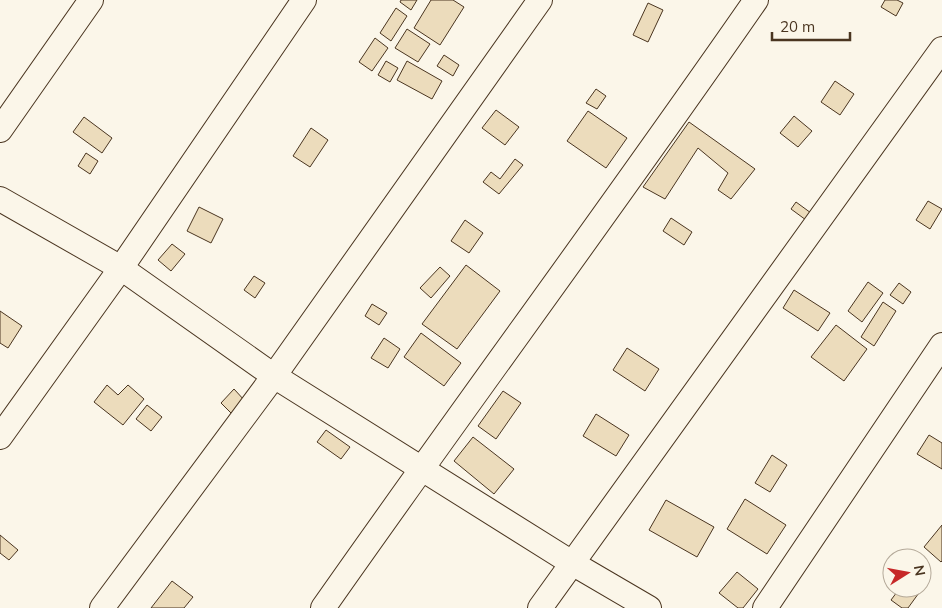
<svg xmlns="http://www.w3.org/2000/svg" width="942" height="608" font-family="Mulish,sans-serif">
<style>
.building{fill:#ecdcbc;stroke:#4a3520}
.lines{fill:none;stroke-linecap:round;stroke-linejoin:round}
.minor-casing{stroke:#4a3520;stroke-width:26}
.minor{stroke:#fbf6e9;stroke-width:24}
</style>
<rect width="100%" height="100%" fill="#fbf6e9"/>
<g class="building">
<path d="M401,0H417L411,10L400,2Z"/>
<path d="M431,0H453L464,7L440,45L414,28Z"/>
<path d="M885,0H897L903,3L896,16L881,7Z"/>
<path d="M648,3L663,10L648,42L633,35Z"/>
<path d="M396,8L407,16L391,41L380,33Z"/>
<path d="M407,29L430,44L418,62L395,48Z"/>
<path d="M375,38L388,48L372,71L359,62Z"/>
<path d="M444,55L459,65L453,76L437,66Z"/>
<path d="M386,61L398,68L390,82L378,75Z"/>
<path d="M407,61L442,81L432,99L397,80Z"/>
<path d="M835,81L854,94L840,115L821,102Z"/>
<path d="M596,89L606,96L597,109L586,103Z"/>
<path d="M496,110L519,127L505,145L482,128Z"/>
<path d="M588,111L627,138L606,168L567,141Z"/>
<path d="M794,116L812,131L798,147L780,133Z"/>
<path d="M84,117L112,138L102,153L73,132Z"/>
<path d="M689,122L755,169L731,199L718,190L728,173L698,148L665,199L643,187Z"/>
<path d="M311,128L328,140L310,167L293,156Z"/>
<path d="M86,153L98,161L90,174L78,166Z"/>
<path d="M515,159L523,165L499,194L483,182L491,172L500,179Z"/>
<path d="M928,201L942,209L930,229L916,220Z"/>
<path d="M796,202L811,213L806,220L791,209Z"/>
<path d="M199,207L223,219L211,243L187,231Z"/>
<path d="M671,218L692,232L684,245L663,231Z"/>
<path d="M465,220L483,233L469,253L451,241Z"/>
<path d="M172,244L185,254L171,271L158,260Z"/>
<path d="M466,265L500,291L457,349L422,324Z"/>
<path d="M440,267L450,276L431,298L420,288Z"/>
<path d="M254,276L265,283L255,298L244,290Z"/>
<path d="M868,282L883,293L862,322L848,311Z"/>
<path d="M899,283L911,292L903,304L890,295Z"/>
<path d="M794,290L830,313L818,331L783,308Z"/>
<path d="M883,302L896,311L874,346L861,337Z"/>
<path d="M372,304L387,313L379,325L365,316Z"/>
<path d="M0,311L22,326L8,348L0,343Z"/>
<path d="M836,325L867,349L844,381L811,357Z"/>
<path d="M421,333L461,363L444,386L404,357Z"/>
<path d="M384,338L400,349L388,368L371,358Z"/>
<path d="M627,348L659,369L645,391L613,370Z"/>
<path d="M107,385L118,395L128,385L144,399L123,425L94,402Z"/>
<path d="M234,389L245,401L232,414L221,403Z"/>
<path d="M503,391L521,403L496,439L478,426Z"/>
<path d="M147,405L162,417L151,431L136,419Z"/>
<path d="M596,414L629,435L616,456L583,436Z"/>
<path d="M326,430L350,447L341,459L317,442Z"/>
<path d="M929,435L942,443V469L917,454Z"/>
<path d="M473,437L514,469L494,494L454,461Z"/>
<path d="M772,455L787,465L770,492L755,483Z"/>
<path d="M745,499L786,525L767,554L727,529Z"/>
<path d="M666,500L714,527L697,557L649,530Z"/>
<path d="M942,525V561L941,562L924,547Z"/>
<path d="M0,535L18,550L9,560L0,553Z"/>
<path d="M737,572L758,589L743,608H738L719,593Z"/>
<path d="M922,574L929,579L908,608H902L891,600L900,588H922Z"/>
<path d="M172,581L193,597L184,608H151Z"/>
</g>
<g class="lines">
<defs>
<g id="minor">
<path d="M0,130L91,0"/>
<path d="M0,199L121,268L274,376L572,563L649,608"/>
<path d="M0,437L121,268L304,0"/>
<path d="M102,608L274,376L540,0"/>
<path d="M323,608C466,404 614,205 756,0"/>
<path d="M540,608L942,49"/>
<path d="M765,608L942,345"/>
</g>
</defs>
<use href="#minor" class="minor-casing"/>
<use href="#minor" class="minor"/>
</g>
<g transform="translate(907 573) rotate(79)"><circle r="24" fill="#fbf6e9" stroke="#b4a999"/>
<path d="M0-4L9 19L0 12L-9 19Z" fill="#c62828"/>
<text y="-8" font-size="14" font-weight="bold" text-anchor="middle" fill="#4a3520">N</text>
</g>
<path d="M772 32v8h78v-8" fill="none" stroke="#4a3520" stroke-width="2.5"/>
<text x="780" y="32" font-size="15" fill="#4a3520" stroke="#fbf6e9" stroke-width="4" paint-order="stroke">20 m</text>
</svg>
